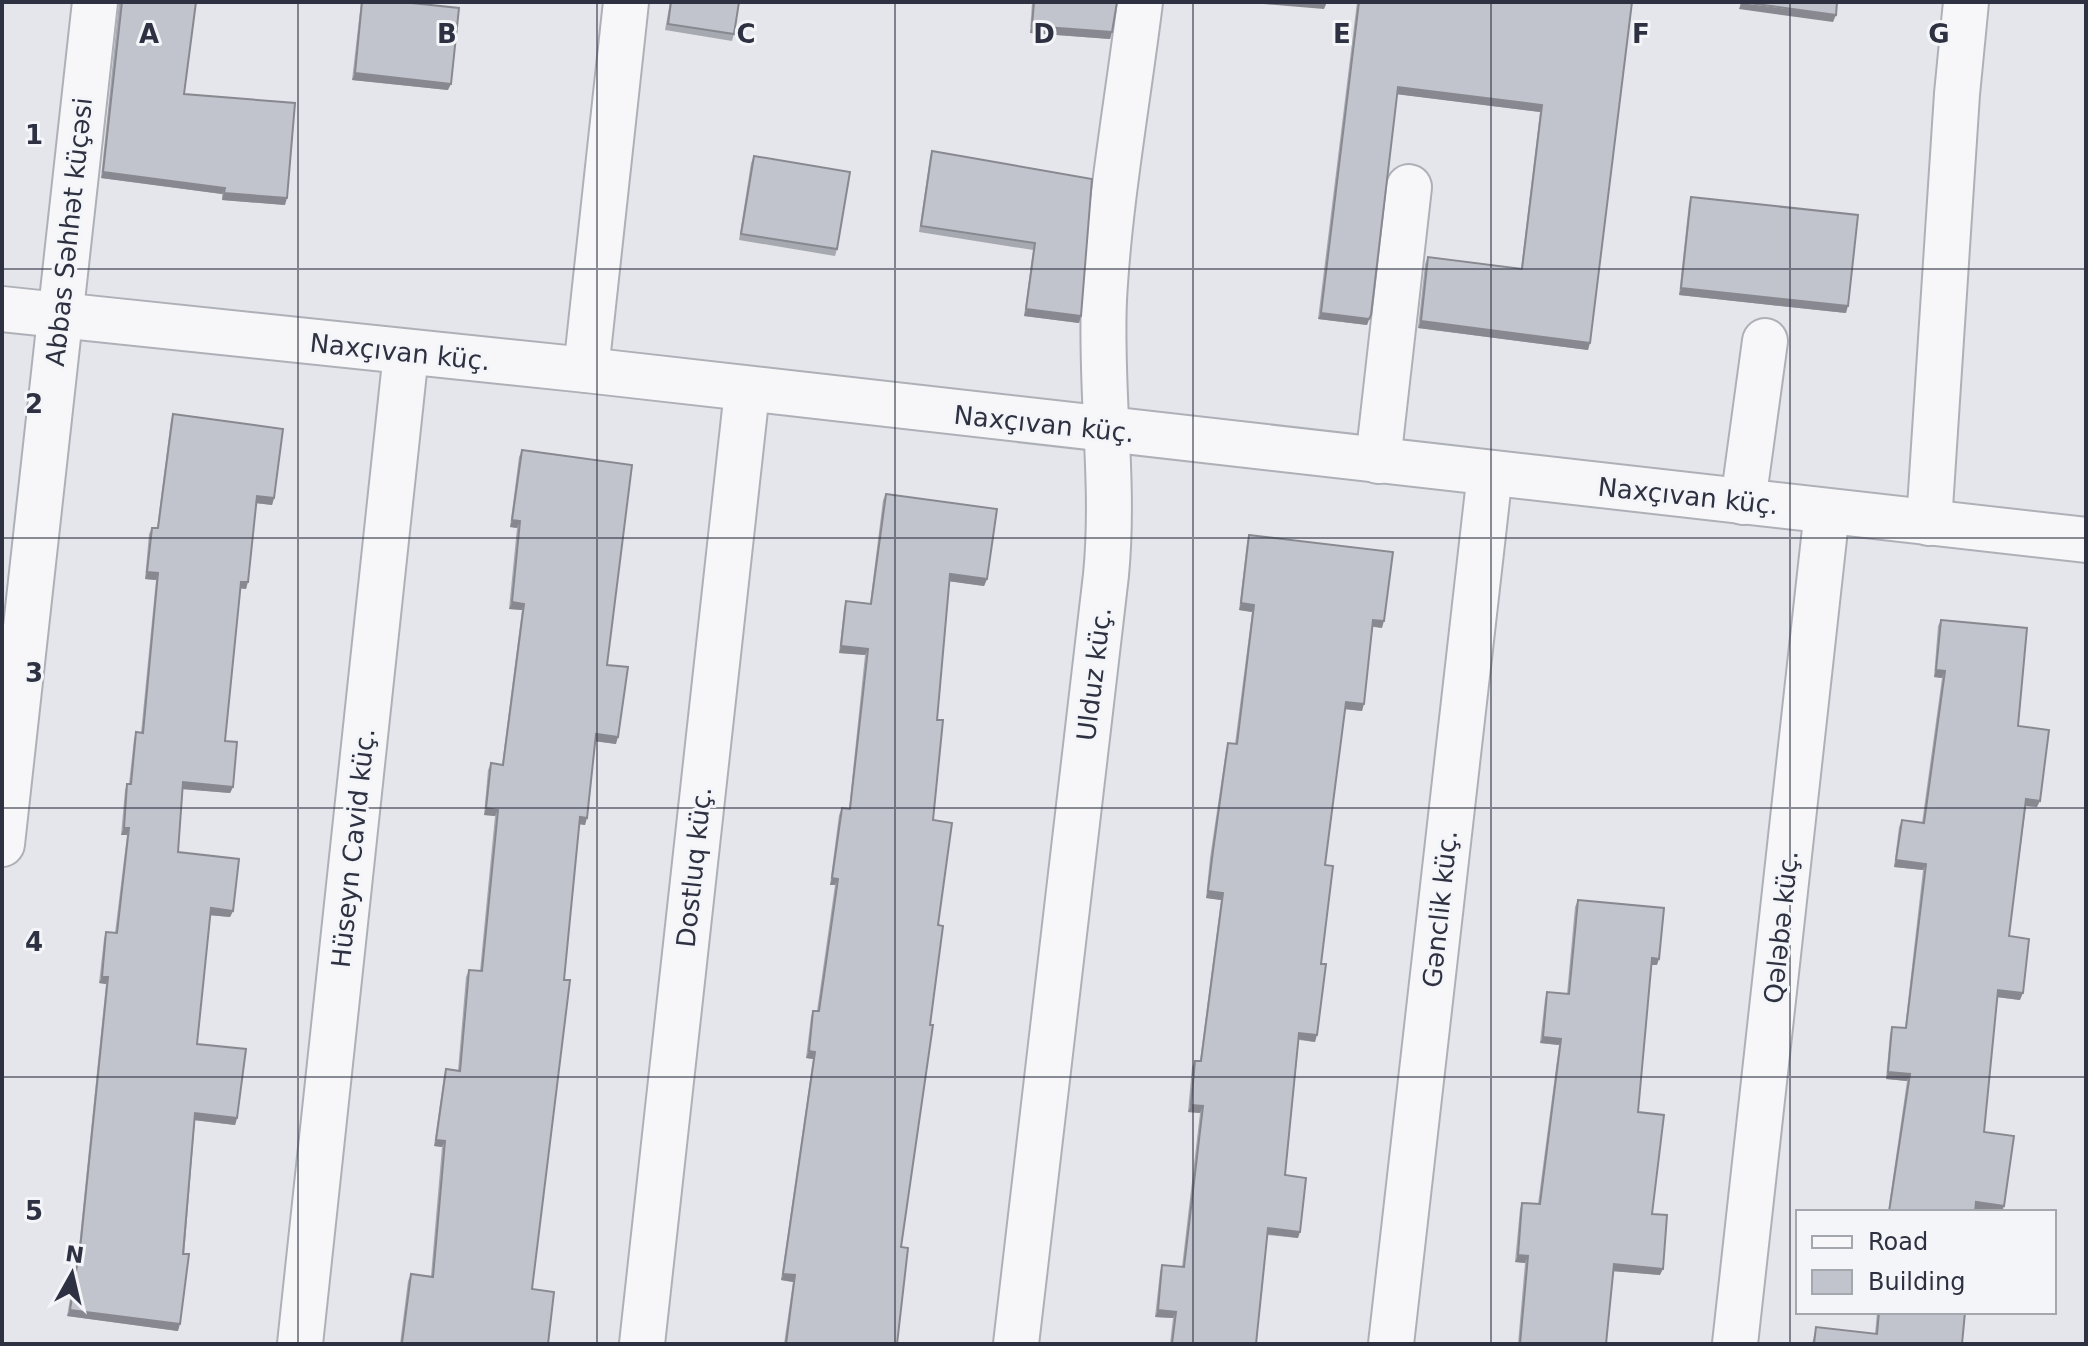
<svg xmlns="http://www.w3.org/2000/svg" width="2088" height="1346" font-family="'DejaVu Sans',sans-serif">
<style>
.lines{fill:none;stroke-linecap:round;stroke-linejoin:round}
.minor-casing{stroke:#aeb0b8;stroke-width:48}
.minor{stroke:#f7f7f9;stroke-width:44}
.wall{fill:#a7a9b0}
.shaded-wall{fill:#888990}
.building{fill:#c2c4cd;stroke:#888990;stroke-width:2}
.grid{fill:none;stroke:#2e3141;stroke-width:2;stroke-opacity:0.55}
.labels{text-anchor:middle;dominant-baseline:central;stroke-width:6;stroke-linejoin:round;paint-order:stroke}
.street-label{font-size:26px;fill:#2e3141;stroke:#f4f5f8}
.grid-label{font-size:26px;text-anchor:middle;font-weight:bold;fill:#2e3141;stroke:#f4f5f8;stroke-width:6;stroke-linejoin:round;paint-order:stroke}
</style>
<rect width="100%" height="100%" fill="#e5e6eb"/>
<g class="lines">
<defs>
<g id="minor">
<path d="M2,309L586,370L2086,540"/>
<path d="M586,370L626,2"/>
<path d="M1378,461L1409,187"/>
<path d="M1743,502L1765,341"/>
<path d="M1929,523L1957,94L1966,2"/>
<path d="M2,844L95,2"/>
<path d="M300,1344L406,353"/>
<path d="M642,1344L747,391"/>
<path d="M1016,1344L1106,575C1115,481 1100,394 1104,300C1109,204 1128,99 1140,2"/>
<path d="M1391,1344L1490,473"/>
<path d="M1735,1344L1827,511"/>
</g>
</defs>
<use href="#minor" class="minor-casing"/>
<use href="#minor" class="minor"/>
</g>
<g class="wall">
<path d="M119,2H196L184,94L285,205L222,200V194L101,178Z"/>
<path d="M361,2H402L448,90L352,80Z"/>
<path d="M670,2H739L734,34L732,41L665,30Z"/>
<path d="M1032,2H1117L1110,39L1030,33Z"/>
<path d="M1357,2H1632L1588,350L1418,328L1425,264L1428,257L1521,269L1540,112L1397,94L1371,315L1367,325L1318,319Z"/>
<path d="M932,151L1092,179L1081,316L1079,323L1024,316L1033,250L919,232L930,157Z"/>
<path d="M754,156L837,249L835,256L739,240L751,163Z"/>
<path d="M1691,197L1846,313L1679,295L1689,203Z"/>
<path d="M173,414L274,498L272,505L256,503L246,589L240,588L225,741L233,787L230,793L183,789L178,852L233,911L230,917L210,915L197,1044L237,1118L235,1125L195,1120L178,1331L67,1316L79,1247L106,984L99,983L104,939L106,932L115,933L127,835H121L125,790L127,784H129L134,739L136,732L141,733L156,580L145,579L149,534L152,528H157L171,420Z"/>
<path d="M522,450L607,665L616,744L595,741L585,825L579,824L532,1289L548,1344H400L408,1281L411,1274L431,1276L442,1147L434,1146L444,1076L446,1069L458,1071L466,977L469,970L480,971L495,816L484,815L488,770L491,763L502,765L522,610L509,609L517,528L510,527L519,457Z"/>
<path d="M886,494L987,579L984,586L949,581L937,720L933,820L938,925L901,1247L897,1344H784L793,1282L781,1280L813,1059L806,1058L811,1017L813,1011H817L835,885H830L839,815L842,808L849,809L865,655L839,653L844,608L846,601L870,604L883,500Z"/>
<path d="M1249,535L1382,628L1373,627L1362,711L1345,709L1325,865L1321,964L1315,1042L1299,1040L1285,1175L1298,1238L1267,1235L1256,1344H1170L1173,1318L1155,1317L1160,1272L1162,1265L1182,1267L1200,1113L1188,1112L1192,1067L1195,1061H1200L1221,900L1206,898L1210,858L1226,750L1228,743L1235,744L1252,612L1239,610L1247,542Z"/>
<path d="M1941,620L2018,726L2037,807L2026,806L2009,936L2020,1000L1997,997L1984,1132L2002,1212L1975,1209V1212H1888L1907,1081L1886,1079L1890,1034L1892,1027L1905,1028L1923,870L1894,867L1899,827L1902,820L1922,823L1942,678L1934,677L1938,626Z"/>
<path d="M1578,900L1657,965H1651L1638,1112L1660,1275L1613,1271L1606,1344H1518L1525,1263L1515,1262L1520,1209L1522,1203L1538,1204L1559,1045L1540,1043L1545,999L1547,992L1567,994L1575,907Z"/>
<path d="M1877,1312H1965L1962,1344H1812L1816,1327L1875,1334Z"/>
</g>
<g class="shaded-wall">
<path d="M1240,2H1327L1324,9Z"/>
<path d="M1741,3L1836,15L1833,22L1739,9Z"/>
<path d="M1032,26L1112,32L1110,39L1030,33Z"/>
<path d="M355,73L451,84L448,90L352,80Z"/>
<path d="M1398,87L1542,105L1540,112L1395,94Z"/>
<path d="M103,172L225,188L222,194L101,178Z"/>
<path d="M224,193L287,198L285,205L222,200Z"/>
<path d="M1681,288L1848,306L1846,313L1679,295Z"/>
<path d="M1026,309L1081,316L1079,323L1024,316Z"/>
<path d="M1321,313L1369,319L1367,325L1318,319Z"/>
<path d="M1421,321L1590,343L1588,350L1418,328Z"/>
<path d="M257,496L274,498L272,505L255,503Z"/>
<path d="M512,520L520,521L517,528L510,527Z"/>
<path d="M147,572L158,573L156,580L145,579Z"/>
<path d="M950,574L987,579L984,586L947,581Z"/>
<path d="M241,582H248L246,589L238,588Z"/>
<path d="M512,602L524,604L522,610L509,609Z"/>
<path d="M1241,603L1254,605L1252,612L1239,610Z"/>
<path d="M1373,620L1384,621L1382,628L1371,626Z"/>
<path d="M841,646L868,649L865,655L839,653Z"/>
<path d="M1936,670L1945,671L1942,678L1934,677Z"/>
<path d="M1346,702L1364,704L1362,711L1344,709Z"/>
<path d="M596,734L618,737L616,744L593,741Z"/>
<path d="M183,782L233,787L230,793L181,789Z"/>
<path d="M2026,799L2040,801L2037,807L2024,806Z"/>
<path d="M486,808L498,810L495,816L484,815Z"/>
<path d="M580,817L587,818L585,825L578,824Z"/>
<path d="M124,828H129L127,835H121Z"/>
<path d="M1896,860L1926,864L1923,870L1894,867Z"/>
<path d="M832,878L838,879L835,885H830Z"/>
<path d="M1208,891L1223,893L1221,900L1206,898Z"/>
<path d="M211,908L233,911L230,917L208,915Z"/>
<path d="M1652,958L1659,959L1657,965H1649Z"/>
<path d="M102,977H108L106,984L99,983Z"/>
<path d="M1998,990L2023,993L2020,1000L1996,997Z"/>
<path d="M1299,1033L1317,1035L1315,1042L1297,1039Z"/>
<path d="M1543,1037L1561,1039L1559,1045L1540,1043Z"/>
<path d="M809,1051L815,1052L813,1059L806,1058Z"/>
<path d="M1888,1072L1910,1074L1907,1081L1886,1079Z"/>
<path d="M1191,1105L1203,1106L1200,1113L1188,1112Z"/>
<path d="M195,1113L237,1118L235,1125L193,1120Z"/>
<path d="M436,1140L445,1141L442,1147L434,1146Z"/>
<path d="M1976,1202L2004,1206L2002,1212L1973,1209Z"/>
<path d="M1268,1228L1300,1232L1298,1238L1266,1234Z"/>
<path d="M1518,1255L1528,1256L1525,1263L1515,1262Z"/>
<path d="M1614,1264L1663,1269L1660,1275L1611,1271Z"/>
<path d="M783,1274L795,1275L793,1282L781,1280Z"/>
<path d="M70,1310L180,1324L178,1331L67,1316Z"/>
<path d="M1158,1310L1176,1312L1173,1318L1155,1317Z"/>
</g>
<g class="building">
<path d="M122,2H196L184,94L295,103L287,198L224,193L225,188L103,172Z"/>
<path d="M362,2H402L459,8L451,84L355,73Z"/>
<path d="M671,2H739L734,34L668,24Z"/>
<path d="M1034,2H1117L1112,32L1032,26Z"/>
<path d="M1359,2L1572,3V2H1632L1590,343L1421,321L1428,257L1522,269L1542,105L1398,87L1371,315L1369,319L1321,313Z"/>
<path d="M1741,2H1837L1836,15Z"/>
<path d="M932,151L1092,179L1081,316L1026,309L1035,243L921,226Z"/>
<path d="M754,156L850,172L837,249L741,234Z"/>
<path d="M1691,197L1858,215L1848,306L1681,288Z"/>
<path d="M173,414L283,429L274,498L257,496L248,582H241L225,741L237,742L233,787L183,782L178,852L239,859L233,911L211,908L197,1044L246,1049L237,1118L195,1113L183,1254H189L180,1324L70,1310L81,1240L108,977H102L106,932L117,933L129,828H124L127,784H131L136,732L143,733L158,573L147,572L152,528H158Z"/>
<path d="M522,450L632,465L607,665L628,667L618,737L596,734L587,818L580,817L564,980H570L532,1289L554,1292L548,1344L402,1343L411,1274L433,1277L445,1141L436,1140L446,1069L460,1071L469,970L482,971L498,810L486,808L491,763L503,765L524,604L512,602L520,521L512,520Z"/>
<path d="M886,494L997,509L987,579L950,574L937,720H943L933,820L952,823L938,925L943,926L930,1025H933L901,1247L908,1248L897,1344H786L795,1275L783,1274L815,1052L809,1051L813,1011H819L838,879L832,878L842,808L850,809L868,649L841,646L846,601L871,604Z"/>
<path d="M1249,535L1393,552L1384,621L1373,620L1364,704L1346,702L1325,865L1333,866L1321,964H1326L1317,1035L1299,1033L1285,1175L1306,1178L1300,1232L1268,1228L1256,1344H1172L1176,1312L1158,1310L1162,1265L1184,1267L1203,1106L1191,1105L1195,1061H1201L1223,893L1208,891L1213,851L1228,743L1237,744L1254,605L1241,603Z"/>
<path d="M1941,620L2027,628L2018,726L2049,730L2040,801L2026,799L2009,936L2029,939L2023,993L1998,990L1984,1132L2014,1136L2004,1206L1976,1202L1975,1212H1889L1910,1074L1888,1072L1892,1027L1906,1028L1926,864L1896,860L1902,820L1924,823L1945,671L1936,670Z"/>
<path d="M1578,900L1664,908L1659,959L1652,958L1638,1112L1664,1115L1652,1214L1667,1215L1663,1269L1614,1264L1606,1344H1520L1528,1256L1518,1255L1522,1203L1540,1204L1561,1039L1543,1037L1547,992L1569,994Z"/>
<path d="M1879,1312H1965L1962,1344H1814L1816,1327L1877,1334Z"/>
</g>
<path class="grid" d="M298,2V1344M597,2V1344M895,2V1344M1193,2V1344M1491,2V1344M1790,2V1344M2,269H2086M2,538H2086M2,808H2086M2,1077H2086"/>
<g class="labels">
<g class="street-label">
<text transform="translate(69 232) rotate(-84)">Abbas Səhhət küçəsi</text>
<text transform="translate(400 352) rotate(6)">Naxçıvan küç.</text>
<text transform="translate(1044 424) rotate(6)">Naxçıvan küç.</text>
<text transform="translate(1688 496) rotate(6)">Naxçıvan küç.</text>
<text transform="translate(1094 674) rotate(-83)">Ulduz küç.</text>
<text transform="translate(353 848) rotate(-84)">Hüseyn Cavid küç.</text>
<text transform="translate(694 867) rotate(-84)">Dostluq küç.</text>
<text transform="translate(1440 909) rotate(-84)">Gənclik küç.</text>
<text transform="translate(1781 927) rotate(-84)">Qələbə küç.</text>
</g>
</g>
<g class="grid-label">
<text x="149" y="43">A</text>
<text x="447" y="43">B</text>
<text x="746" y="43">C</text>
<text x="1044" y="43">D</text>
<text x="1342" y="43">E</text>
<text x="1641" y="43">F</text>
<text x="1939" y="43">G</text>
<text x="34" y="144">1</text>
<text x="34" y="413">2</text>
<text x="34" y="682">3</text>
<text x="34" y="951">4</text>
<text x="34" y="1220">5</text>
</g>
<rect width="2088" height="1346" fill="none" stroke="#2e3141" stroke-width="8"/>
<rect x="1796" y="1210" width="260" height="104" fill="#f4f5f8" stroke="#a5a7af" stroke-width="2"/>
<rect x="1812" y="1236" width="40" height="12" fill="#f7f7f9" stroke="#a5a7af" stroke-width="2"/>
<text x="1868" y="1250" font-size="24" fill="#2e3141">Road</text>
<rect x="1812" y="1270" width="40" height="24" fill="#c2c4cd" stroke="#a5a7af" stroke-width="2"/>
<text x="1868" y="1290" font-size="24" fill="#2e3141">Building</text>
<g transform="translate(72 1274) rotate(8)" stroke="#f4f5f8" stroke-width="6" paint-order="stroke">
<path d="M0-6L14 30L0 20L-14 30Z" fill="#2e3141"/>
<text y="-12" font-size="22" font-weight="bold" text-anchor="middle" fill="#2e3141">N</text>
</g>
</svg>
